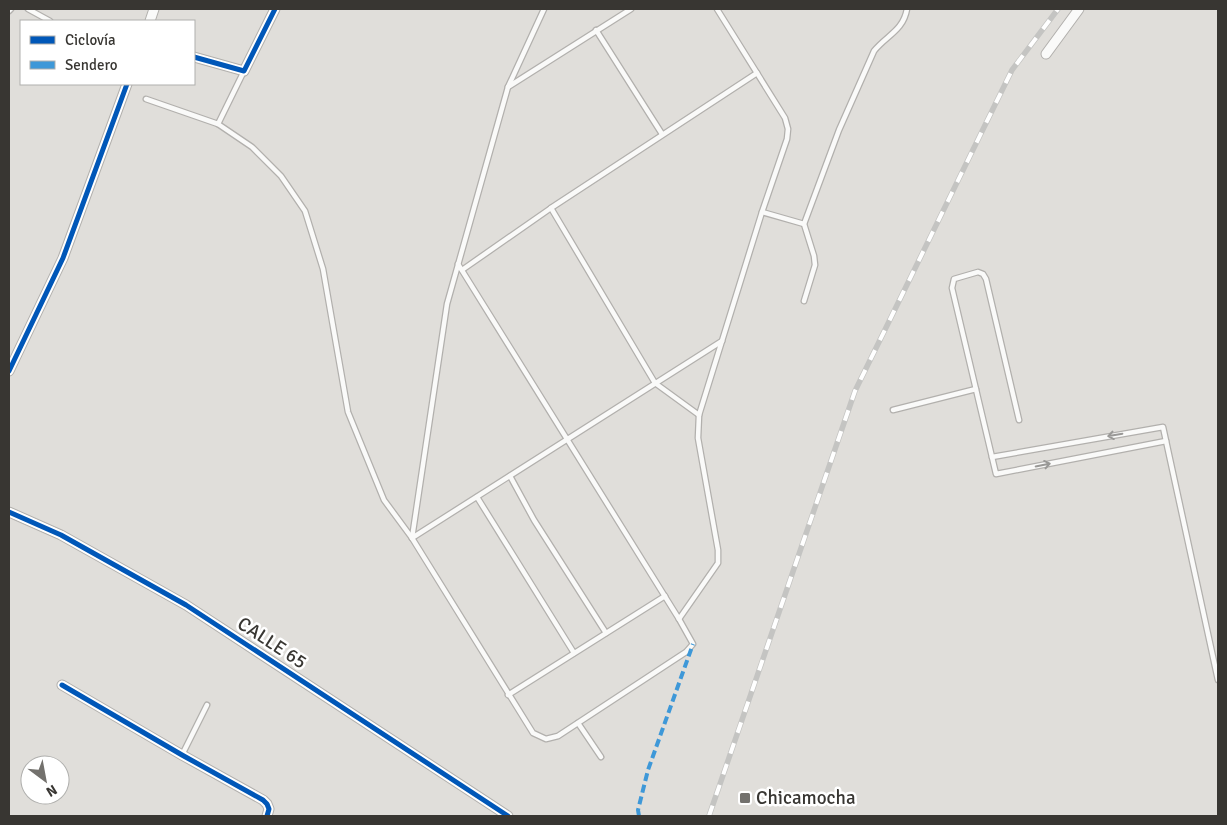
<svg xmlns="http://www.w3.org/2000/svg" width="1227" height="825" font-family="Signika,sans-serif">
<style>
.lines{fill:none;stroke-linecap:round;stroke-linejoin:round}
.lane-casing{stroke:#b2b0ad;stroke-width:7}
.street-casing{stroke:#b2b0ad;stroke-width:11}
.lane{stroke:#fafaf9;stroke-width:4.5}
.street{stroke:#fafaf9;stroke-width:9}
.rail-casing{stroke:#c4c4c2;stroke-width:5.5}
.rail{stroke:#fff;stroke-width:4;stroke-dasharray:11;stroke-linecap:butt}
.quiet{stroke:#3e98d8;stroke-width:4;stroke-dasharray:8 4;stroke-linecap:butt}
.cycleway-casing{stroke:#fff;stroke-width:8}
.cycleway{stroke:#0057b8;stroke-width:5}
.oneway{stroke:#999896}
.poi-dot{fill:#73716d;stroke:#fff;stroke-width:2}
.labels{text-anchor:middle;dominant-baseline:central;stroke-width:5;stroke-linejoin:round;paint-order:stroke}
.street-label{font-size:19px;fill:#383632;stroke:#fff}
.poi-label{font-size:19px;fill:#383632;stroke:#fff;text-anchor:start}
</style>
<rect width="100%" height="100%" fill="#e0deda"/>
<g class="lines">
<defs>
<g id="lane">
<path d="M28,9L50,21"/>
<path d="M9,11L11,9"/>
<path d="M596,30L662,134"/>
<path d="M508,87L631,9"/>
<path d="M146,99L218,124L252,147L281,176L305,211L323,269L348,412L384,500L412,538L533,733L546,739L558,736L686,652L693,644L679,619L458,264"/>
<path d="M218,124L244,71"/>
<path d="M551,208L655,383L699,415"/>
<path d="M762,212L804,224"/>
<path d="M462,270L551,208L757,73"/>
<path d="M804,301L815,265L814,256L804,224L839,130L874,51C887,35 903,31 907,9"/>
<path d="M893,410L976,389"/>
<path d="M1019,420L986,279L983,274L978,272L954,279L952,288L996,474L1166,441"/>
<path d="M992,457L1163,427L1218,680"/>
<path d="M510,476L534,520L606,633"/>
<path d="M477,497L574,653"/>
<path d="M412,538L447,304L508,87L544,9"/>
<path d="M412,538L722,341"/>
<path d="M679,619L718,563V550L698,438L699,415L762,212L787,139L788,129L785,118L717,9"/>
<path d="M508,695L665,596"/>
<path d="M578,723L601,757"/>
<path d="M182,755L207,705"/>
</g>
<g id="street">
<path d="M150,21L154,9"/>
<path d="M1046,54L1079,9"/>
<path d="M194,57L244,71L275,9"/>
<path d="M9,371L63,258L127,84"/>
<path d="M9,512L61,535L186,605L508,816"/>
<path d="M62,685L182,755L263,800L267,804L269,809L267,816"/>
</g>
</defs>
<use href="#lane" class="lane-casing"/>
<use href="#street" class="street-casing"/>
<use href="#lane" class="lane"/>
<use href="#street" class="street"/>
<defs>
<path id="rail" d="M709,816L855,391L1012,70L1058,9"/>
</defs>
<use href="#rail" class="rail-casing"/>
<use href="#rail" class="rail"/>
<path class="quiet" d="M639,816L638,810L648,770L693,644"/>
<defs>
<g id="cycleway">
<path d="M194,57L244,71L275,9"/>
<path d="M9,371L63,258L127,84"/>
<path d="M9,512L61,535L186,605L508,816"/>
<path d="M62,685L182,755L263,800L267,804L269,809L267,816"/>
</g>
</defs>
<use href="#cycleway" class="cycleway-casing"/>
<use href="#cycleway" class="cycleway"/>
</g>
<defs><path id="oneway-shaft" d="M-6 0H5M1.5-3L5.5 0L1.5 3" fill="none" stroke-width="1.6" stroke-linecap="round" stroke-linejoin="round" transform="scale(1.25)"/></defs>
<g class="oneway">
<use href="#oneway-shaft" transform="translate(1115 435) rotate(170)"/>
<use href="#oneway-shaft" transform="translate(1043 465) rotate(-11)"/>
</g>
<rect class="poi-dot" x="739" y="792" width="12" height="12" rx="2.5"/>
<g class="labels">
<g class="street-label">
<text transform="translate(272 643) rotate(33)">CALLE 65</text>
</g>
<g class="poi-label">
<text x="756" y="798">Chicamocha</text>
</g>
</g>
<rect width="1227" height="825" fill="none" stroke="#383632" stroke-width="20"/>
<rect x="20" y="20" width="175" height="65" fill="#ffffff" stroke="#afafad"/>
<rect x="30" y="36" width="25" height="8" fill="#0057b8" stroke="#afafad"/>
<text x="65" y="45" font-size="15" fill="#383632">Ciclovía</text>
<rect x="30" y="61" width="25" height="8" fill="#3e98d8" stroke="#afafad"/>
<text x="65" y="70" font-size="15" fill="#383632">Sendero</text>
<g transform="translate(45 780) rotate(148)"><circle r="24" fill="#ffffff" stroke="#afafad"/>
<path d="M0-4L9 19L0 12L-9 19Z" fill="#73716d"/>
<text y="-8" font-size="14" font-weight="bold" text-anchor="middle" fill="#383632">N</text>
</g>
</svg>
